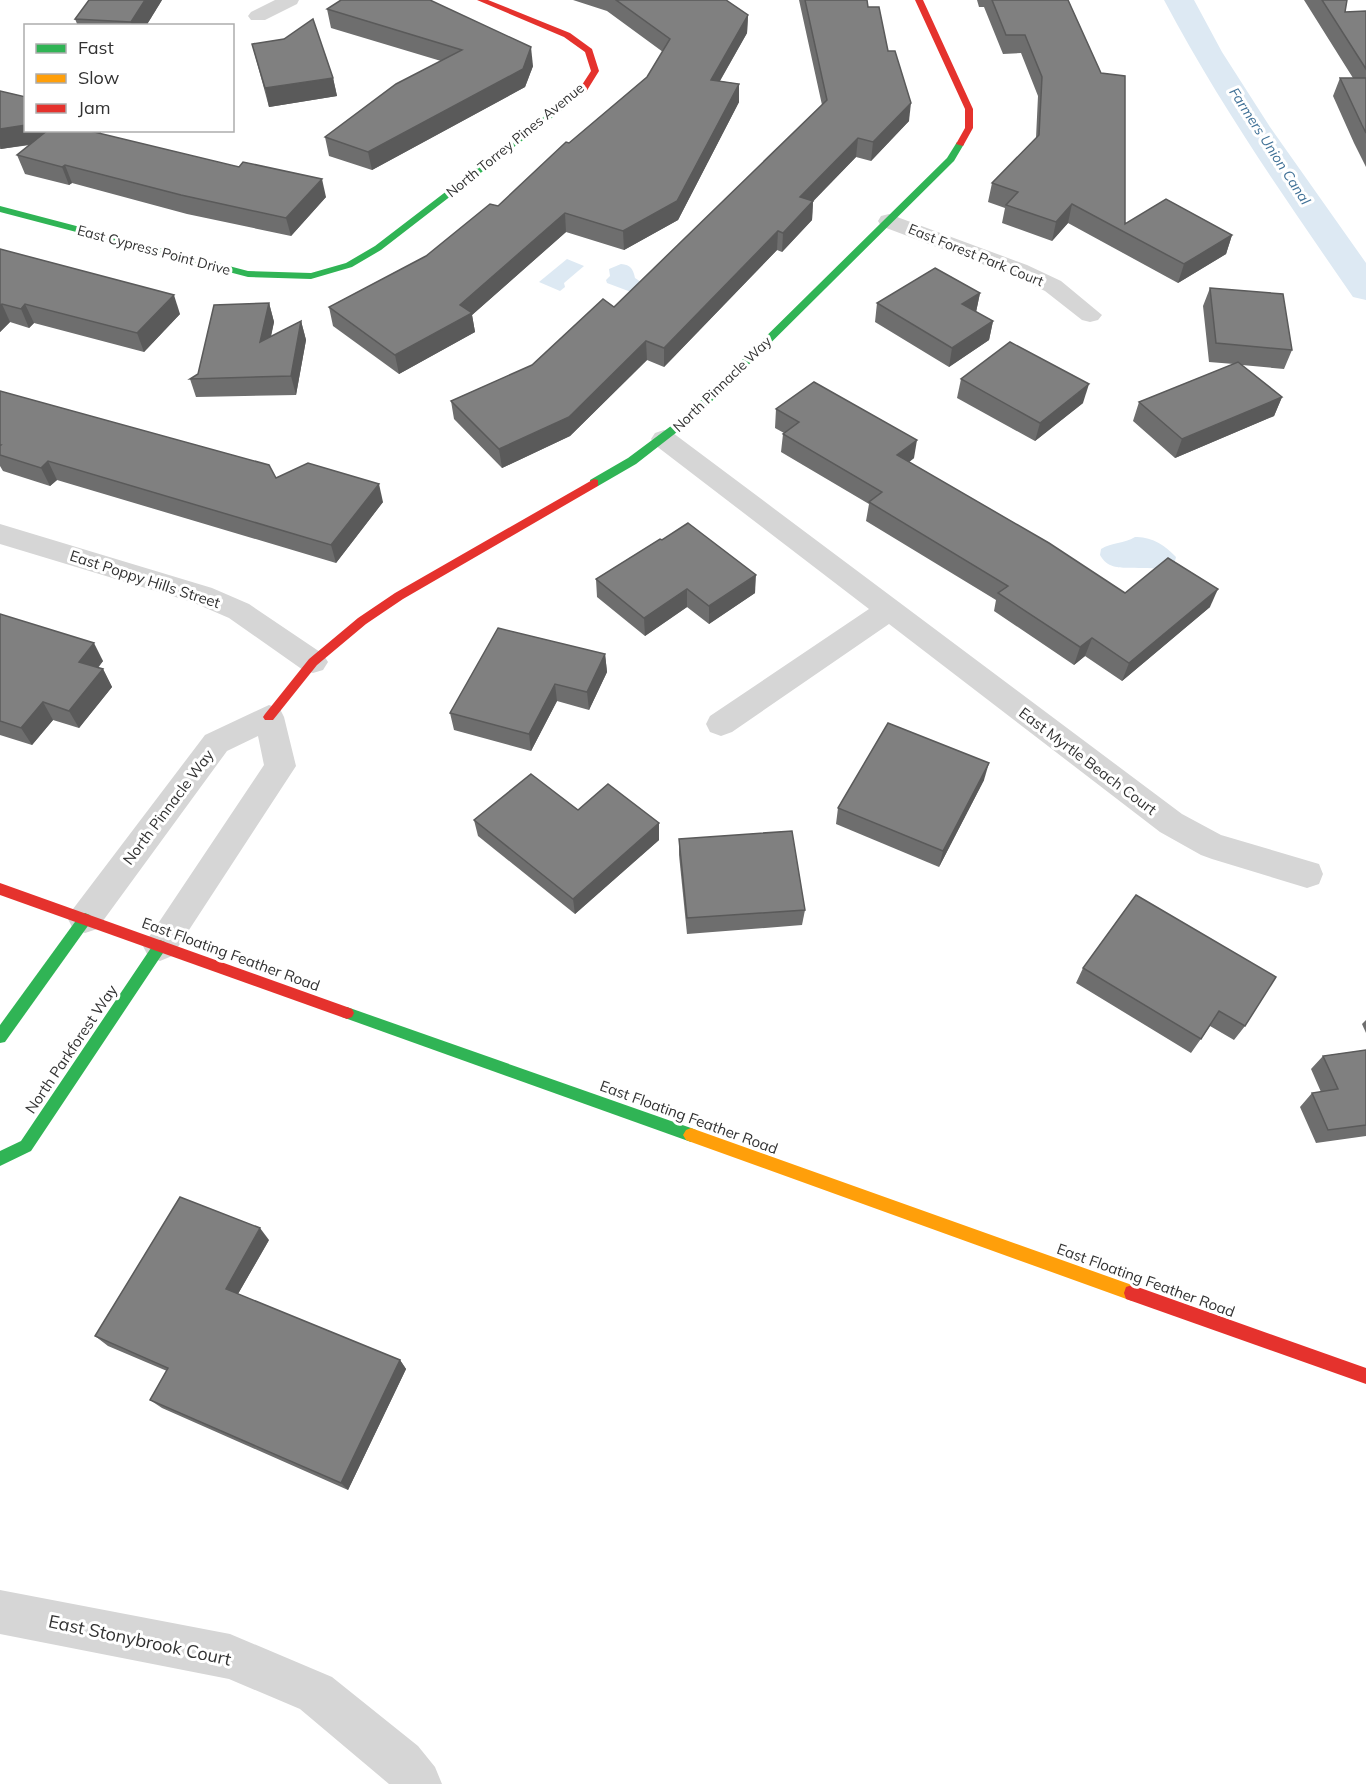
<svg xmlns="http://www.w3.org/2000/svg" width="1366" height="1784" font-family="Mulish,sans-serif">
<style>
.water{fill:#dde9f3}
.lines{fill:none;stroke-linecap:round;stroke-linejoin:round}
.canal{fill:#dde9f3;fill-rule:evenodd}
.street{fill:#d6d6d6;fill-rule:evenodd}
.fast{fill:#30b455;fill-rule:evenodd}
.slow{fill:#ff9f0a;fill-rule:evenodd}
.jam{fill:#e5322d;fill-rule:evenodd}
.wall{fill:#6e6e6e}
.shaded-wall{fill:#5a5a5a}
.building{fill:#808080;stroke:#5a5a5a;stroke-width:1.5}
.labels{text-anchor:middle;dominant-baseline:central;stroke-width:6;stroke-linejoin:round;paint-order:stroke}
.far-street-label{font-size:14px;fill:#323232;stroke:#fff}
.far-water-label{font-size:14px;font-style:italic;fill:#3f7096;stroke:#fff}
.street-label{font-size:15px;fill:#323232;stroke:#fff}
.near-street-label{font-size:18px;fill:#323232;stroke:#fff}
</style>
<rect width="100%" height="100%" fill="#fff"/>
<g class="water">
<path d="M567,259L584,266L564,283L565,287L560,291L539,282Z"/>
<path d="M621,264C631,265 633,269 635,278L641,282L631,292L607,283L606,280L610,276L609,269Z"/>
<path d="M1135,537C1151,536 1166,546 1176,557L1174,565C1159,570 1154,568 1139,568C1124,567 1109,571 1100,555L1101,549C1112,542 1124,544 1135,537Z"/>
</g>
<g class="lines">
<path class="canal" d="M1164,0H1194L1222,52L1270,127L1366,263V300L1353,297C1286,200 1219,104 1164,0Z"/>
<g class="street">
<path d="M275,0H299L297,4L265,20H251L248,16L251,12Z"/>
<path d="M889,214L1027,265L1061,281L1102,315L1098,320L1090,322L1082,320L1045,291L1011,275L881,226L878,221L881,216Z"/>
<path d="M664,430L673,433L1182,814L1221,835L1319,864L1323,874L1319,884L1307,888L1212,859L1201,855L1160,832L889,624L732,732L721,736L710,732L706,724L710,716L869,609L655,445L651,439L655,433Z"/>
<path d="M0,524L212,588L249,604L323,654L328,662L323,670L313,673L303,670L229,618L192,602L0,544Z"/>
<path d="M269,705L280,709L284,717L296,766L172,956L160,961L148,956L143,946L264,765L258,736L227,751L97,929L85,933L73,929L68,919L73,909L205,735Z"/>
<path d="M0,1590L230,1634L332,1677L418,1746L435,1767L442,1784H389L300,1709L229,1679L0,1634Z"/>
</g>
<g class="fast">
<path d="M564,101L568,104L567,106L381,250L352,267L311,279L248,277L0,212V206L248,271L311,273L346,263L375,246Z"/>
<path d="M957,142L964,144L954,161L695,418L636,464L598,486H590V480L628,458L687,414L947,158Z"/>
<path d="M85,913L90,915L92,919L90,923L5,1042L0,1043V1025L80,915Z"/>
<path d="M160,940L165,942L167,946L165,950L31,1151L0,1166V1151L21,1141L155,942Z"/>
<path d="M347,1007L691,1128L696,1130L699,1135L696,1140L691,1142L342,1017L340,1013L342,1009Z"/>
</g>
<path class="slow" d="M691,1128L1132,1285L1138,1287L1140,1293L1138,1299L1132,1301L691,1142L686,1140L683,1135L686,1130Z"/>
<g class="jam">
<path d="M477,0H488L570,33L592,49L599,71L586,92L567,106L560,104L580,88L591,71L585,52L564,37Z"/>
<path d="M915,0H923L973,109V128L963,146L956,144L965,128V109Z"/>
<path d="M594,479L598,480V486L403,599L366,624L317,665L273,720H265L263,717L265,714L309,659L358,618L395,593Z"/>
<path d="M0,883L347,1007L352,1009L354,1013L352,1017L347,1019L0,895Z"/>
<path d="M1132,1285L1366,1368V1384L1126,1299L1124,1293L1126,1287Z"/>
</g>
</g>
<g class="wall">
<path d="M162,0L146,26H78L75,19Z"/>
<path d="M573,0H726L748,15L747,33L720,81L739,84V102L678,220L624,250L566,232L472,315L475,332L399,374L333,326L329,307L426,256L498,206L569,143L647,77L663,52L607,11Z"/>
<path d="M799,0H867L868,7L888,51L909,121L871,161L856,157L813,201L812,220L782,252L777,250L664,367L647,360L570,436L502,468L454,419L451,401L532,365L614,307L822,105Z"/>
<path d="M977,0H1068L1125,224L1232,235L1226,254L1178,283L1068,223L1052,241L1002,223L1005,208L988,202L992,183L1036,138L1038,96L1021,53L1003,54L984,7H979Z"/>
<path d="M1304,0H1347L1345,12L1366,11V167L1354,143L1333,96L1340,78H1353Z"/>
<path d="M327,9L533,66L525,87L372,170L329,156L325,137L441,61L331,28Z"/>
<path d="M252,44L333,78L337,96L269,107Z"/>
<path d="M0,91L101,133L99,134L326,197L291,236L187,214L72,183L69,185L25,174L17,155L30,145L0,149Z"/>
<path d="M0,249L180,314L144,352L34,323L29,328L10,322L0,332Z"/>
<path d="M1210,288L1292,350L1284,369L1242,365L1282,397L1274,416L1175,458L1133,421L1139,402L1234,364L1209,362L1203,306Z"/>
<path d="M980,293L976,312L993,321L989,340L949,367L875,322L877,303Z"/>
<path d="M269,303L274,322L271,337L301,321L306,340L296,395L196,397L190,379L198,374Z"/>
<path d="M961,379L1083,403L1035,441L957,398Z"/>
<path d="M0,391L276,478L383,502L336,563L57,480L50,486L3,471L0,466Z"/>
<path d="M776,409L914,458L909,462L1125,593L1210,607L1122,681L1085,656L1074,665L994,611L996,600L866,521L869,504L781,452L783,434L784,433L775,428Z"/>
<path d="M596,579L755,593L709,624L687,607L645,636L597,597Z"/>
<path d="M0,614L103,661L98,668L103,669L112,687L79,728L53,720L32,745L0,735Z"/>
<path d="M605,654L607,672L589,710L557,701L531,751L454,730L450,713Z"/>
<path d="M984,780L939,867L836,824L838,808Z"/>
<path d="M578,810L659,840L575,914L478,836L474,820Z"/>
<path d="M679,839L805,910L802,925L687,934L679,855Z"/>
<path d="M1136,895L1245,1026L1234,1040L1210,1026L1191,1053L1076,983L1083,968Z"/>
<path d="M1366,1020V1033L1362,1024Z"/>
<path d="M1366,1050V1136L1316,1143L1300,1107L1312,1093L1321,1092L1311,1069L1323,1056Z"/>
<path d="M269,1240L238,1294L400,1360L406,1369L348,1490L162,1408L150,1400L167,1371L108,1346L95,1336Z"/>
</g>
<g class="shaded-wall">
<path d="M145,0H162L146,26H132L131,22Z"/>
<path d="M748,15L747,33L710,98L711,80Z"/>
<path d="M531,47L533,66L525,87L372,170L368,152Z"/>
<path d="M333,78L337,96L269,107L265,88Z"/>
<path d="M739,84V102L678,220L624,250L623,231Z"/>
<path d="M911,103L909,121L871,161L873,142Z"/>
<path d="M26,125V130H100L101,133L1,149L0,146V129Z"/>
<path d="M858,138L856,157L799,216L800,197Z"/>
<path d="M65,165L72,183L69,185L62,167Z"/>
<path d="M322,179L326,197L291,236L286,218Z"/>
<path d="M813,201L812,220L782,252L783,233Z"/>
<path d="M1072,204L1068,223L1052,241L1056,222Z"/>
<path d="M565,213L566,232L472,315L475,332L399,374L395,355L460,305Z"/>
<path d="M778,231L777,250L664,367V348Z"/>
<path d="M1232,235L1226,254L1178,283L1184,264Z"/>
<path d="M980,293L976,312L962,304Z"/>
<path d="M174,295L180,314L144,352L137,333Z"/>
<path d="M269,303L274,322L265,361L260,342Z"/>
<path d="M2,304L10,322L0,332V305Z"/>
<path d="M25,304L34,323L29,328L21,309Z"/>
<path d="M301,321L306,340L296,395L291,376Z"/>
<path d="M993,321L989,340L949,367L952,348Z"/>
<path d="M646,341L647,360L570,436L502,468L499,449Z"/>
<path d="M1089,384L1083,403L1035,441L1040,423Z"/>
<path d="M1282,397L1274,416L1175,458L1182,439Z"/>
<path d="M917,440L914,458L894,474L897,455Z"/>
<path d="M48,461L57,480L50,486L41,468Z"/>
<path d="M379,484L383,502L336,563L331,545Z"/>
<path d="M756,575L755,593L709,624V606Z"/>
<path d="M687,589V607L645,636L644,618Z"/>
<path d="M1218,589L1210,607L1122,681L1129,663Z"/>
<path d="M1092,638L1085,656L1074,665L1080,647Z"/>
<path d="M94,643L103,661L88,679L79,662Z"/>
<path d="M605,654L607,672L589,710L587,692Z"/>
<path d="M103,669L112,687L79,728L69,711Z"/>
<path d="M555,684L557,701L531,751L529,734Z"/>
<path d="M43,702L53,720L32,745L21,728Z"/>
<path d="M989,763L984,780L939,867L943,851Z"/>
<path d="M659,823V840L575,914L573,899Z"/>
<path d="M260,1228L269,1240L235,1299L226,1289Z"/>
<path d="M400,1360L406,1369L348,1490L341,1483Z"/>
</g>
<g class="building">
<path d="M89,0H145L131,22L75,19Z"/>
<path d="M341,0H430L531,47L523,69L368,152L325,137L396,84L462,50L327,9Z"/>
<path d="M616,0H726L748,15L711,80L739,84L677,201L623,231L565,213L460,305L472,313L395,355L329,307L426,256L490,204L498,206L566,142L569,143L647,77L670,39Z"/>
<path d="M805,0H867L868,7H879L888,51H895L911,103L873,142L858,138L800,197L813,201L783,233L778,231L664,348L646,341L569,417L499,449L451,401L532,365L603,299L614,307L827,100Z"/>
<path d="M992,0H1068L1101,73L1125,76V224L1166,199L1232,235L1184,264L1072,204L1056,222L1006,205L1018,192L992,183L1039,135L1042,77L1025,35H1006Z"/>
<path d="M1322,0H1347L1345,12L1366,11V69Z"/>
<path d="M313,19L333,78L265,88L252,44L284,39Z"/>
<path d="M1340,78H1366V133L1362,125Z"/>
<path d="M0,91L26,97V125L0,129Z"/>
<path d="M48,130H86L239,167L243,162L322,179L286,218L181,195L65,165L62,167L17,155Z"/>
<path d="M0,249L174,295L137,333L25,304L21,309L2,304L0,305Z"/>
<path d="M935,268L980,293L962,304L993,321L952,348L877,303Z"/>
<path d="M1210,288L1283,294L1292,350L1216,343Z"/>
<path d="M269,303L260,342L301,321L291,376L190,379L198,374L214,305Z"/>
<path d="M1010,342L1089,384L1040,423L961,379Z"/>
<path d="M1238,362L1282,397L1182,439L1139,402Z"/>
<path d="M814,382L917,440L897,455L1049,543L1125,593L1168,558L1218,589L1129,663L1092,638L1080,647L998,593L1008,586L869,502L882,492L783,434L799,422L776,409Z"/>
<path d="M0,391L269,465L276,478L308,463L379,484L331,545L48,461L41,468L0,455V446L1,445H0Z"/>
<path d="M688,523L756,575L709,606L687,589L644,618L596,579L660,539L662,540Z"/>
<path d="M0,614L94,643L79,662L103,669L69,711L43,702L21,728L0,721Z"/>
<path d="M498,628L605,654L587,692L555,684L529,734L450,713Z"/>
<path d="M888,723L989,763L943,851L838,808Z"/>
<path d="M531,774L578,810L608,784L659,823L573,899L474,820Z"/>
<path d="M792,831L805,910L687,918L679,839Z"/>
<path d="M1136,895L1276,977L1245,1026L1219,1011L1201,1039L1083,968Z"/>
<path d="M1366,1050V1125L1328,1130L1312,1093L1338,1089L1323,1056Z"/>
<path d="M180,1197L260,1228L226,1289L400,1360L341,1483L150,1400L168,1368L95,1336Z"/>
</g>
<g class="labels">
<g class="far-street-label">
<text transform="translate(515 140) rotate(-39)">North Torrey Pines Avenue</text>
<text transform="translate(154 250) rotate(15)">East Cypress Point Drive</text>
<text transform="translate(976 255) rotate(22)">East Forest Park Court</text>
<text transform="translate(722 384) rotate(-44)">North Pinnacle Way</text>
</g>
<g class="far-water-label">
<text transform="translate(1270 146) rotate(57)">Farmers Union Canal</text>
</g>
<g class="street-label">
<text transform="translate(145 579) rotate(18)">East Poppy Hills Street</text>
<text transform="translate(1088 761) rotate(37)">East Myrtle Beach Court</text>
<text transform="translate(168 807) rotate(-53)">North Pinnacle Way</text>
<text transform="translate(231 954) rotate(20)">East Floating Feather Road</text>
<text transform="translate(71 1049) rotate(-56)">North Parkforest Way</text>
<text transform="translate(689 1117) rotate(20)">East Floating Feather Road</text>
<text transform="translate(1146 1280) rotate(20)">East Floating Feather Road</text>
</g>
<g class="near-street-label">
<text transform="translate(140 1640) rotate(12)">East Stonybrook Court</text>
</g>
</g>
<rect x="24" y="24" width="210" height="108" fill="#ffffff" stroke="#adadad" stroke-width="1.5"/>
<rect x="36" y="44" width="30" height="9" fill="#30b455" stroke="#adadad" stroke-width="1.5"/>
<text x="78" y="54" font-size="18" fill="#323232">Fast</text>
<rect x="36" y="74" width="30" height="9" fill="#ff9f0a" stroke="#adadad" stroke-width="1.5"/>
<text x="78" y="84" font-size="18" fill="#323232">Slow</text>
<rect x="36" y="104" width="30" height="9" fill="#e5322d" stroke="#adadad" stroke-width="1.5"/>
<text x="78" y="114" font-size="18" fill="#323232">Jam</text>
</svg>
